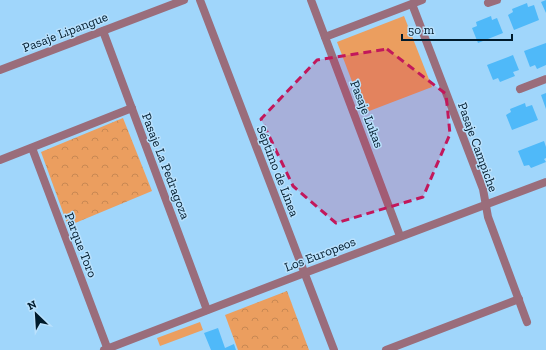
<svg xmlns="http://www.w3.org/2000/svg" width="546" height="350" font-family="'Zilla Slab',serif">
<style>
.grass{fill:#eb9e5f}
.forest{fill:url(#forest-crowns)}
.building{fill:#4fb9f9}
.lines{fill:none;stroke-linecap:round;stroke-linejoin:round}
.minor{stroke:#9a6d7b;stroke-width:8}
.marked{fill:#c2185b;fill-opacity:0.2;stroke:#c2185b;stroke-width:3;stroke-dasharray:8 5;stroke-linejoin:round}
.labels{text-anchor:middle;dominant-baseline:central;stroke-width:3;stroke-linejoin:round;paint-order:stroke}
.street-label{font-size:13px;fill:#001b2c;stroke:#b9e1fd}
</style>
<defs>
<pattern id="forest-crowns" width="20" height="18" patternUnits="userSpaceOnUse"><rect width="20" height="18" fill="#eb9e5f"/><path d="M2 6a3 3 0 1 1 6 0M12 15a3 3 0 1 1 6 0" fill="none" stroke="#c88853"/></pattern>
</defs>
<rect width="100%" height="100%" fill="#a0d6fb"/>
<g class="grass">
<path d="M404,16L432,87L364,113L337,42Z"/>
<path d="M200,322L203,330L160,346L157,338Z"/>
</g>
<g class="forest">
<path d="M123,118L152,191L68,226L41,152Z"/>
<path d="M287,291L309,350H238L225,315Z"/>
</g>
<g class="building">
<path d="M546,0V13L541,2Z"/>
<path d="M527,3L528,7L534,5L539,20L514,30L508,15L513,12L512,9Z"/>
<path d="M491,16L492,20L497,18L503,33L478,43L472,28L477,26L476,22Z"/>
<path d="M546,43V65L537,69L535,65L530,67L524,51Z"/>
<path d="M513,55L519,70L513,72L515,76L500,82L498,78L493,80L487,65Z"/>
<path d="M546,93V109L541,95Z"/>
<path d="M525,103L526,107L532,105L538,120L512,130L506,115L511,112L510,109Z"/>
<path d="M544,141L546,147V158L544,159L546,162L531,168L529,165L524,166L518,151Z"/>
<path d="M218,328L225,348L234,344L236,350H211L204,333Z"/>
</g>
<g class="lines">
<g class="minor">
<path d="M200,0L334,350"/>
<path d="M311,0L400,236"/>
<path d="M488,3L497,0"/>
<path d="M412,4L483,189L488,217L527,322"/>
<path d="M103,31L207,310"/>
<path d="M325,37L422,0"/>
<path d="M0,70L184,0"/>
<path d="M520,89L546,79"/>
<path d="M32,148L108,350"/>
<path d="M0,160L132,108"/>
<path d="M104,350L286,280L546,182"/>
<path d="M386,350L519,299"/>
</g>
</g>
<path class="marked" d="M387,49L446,94L450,134L423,197L336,223L293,186L261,119L317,60Z"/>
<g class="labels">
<g class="street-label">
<text transform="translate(65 32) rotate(-21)">Pasaje Lipangue</text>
<text transform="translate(367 114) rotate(69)">Pasaje Lukas</text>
<text transform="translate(478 147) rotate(70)">Pasaje Campiche</text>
<text transform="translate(166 166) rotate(69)">Pasaje La Pedragoza</text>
<text transform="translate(278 171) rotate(69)">Séptimo de Línea</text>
<text transform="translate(81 245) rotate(69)">Parque Toro</text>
<text transform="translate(320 254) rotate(-21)">Los Europeos</text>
</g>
</g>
<g transform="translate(36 314) rotate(335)" stroke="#b9e1fd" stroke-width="3" paint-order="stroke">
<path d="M0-3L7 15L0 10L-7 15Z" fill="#001b2c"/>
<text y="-6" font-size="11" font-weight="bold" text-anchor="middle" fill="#001b2c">N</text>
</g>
<path d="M402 34v6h110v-6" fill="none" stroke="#001b2c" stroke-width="2"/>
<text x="408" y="34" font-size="12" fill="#001b2c" stroke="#b9e1fd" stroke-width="3" paint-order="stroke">50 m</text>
</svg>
